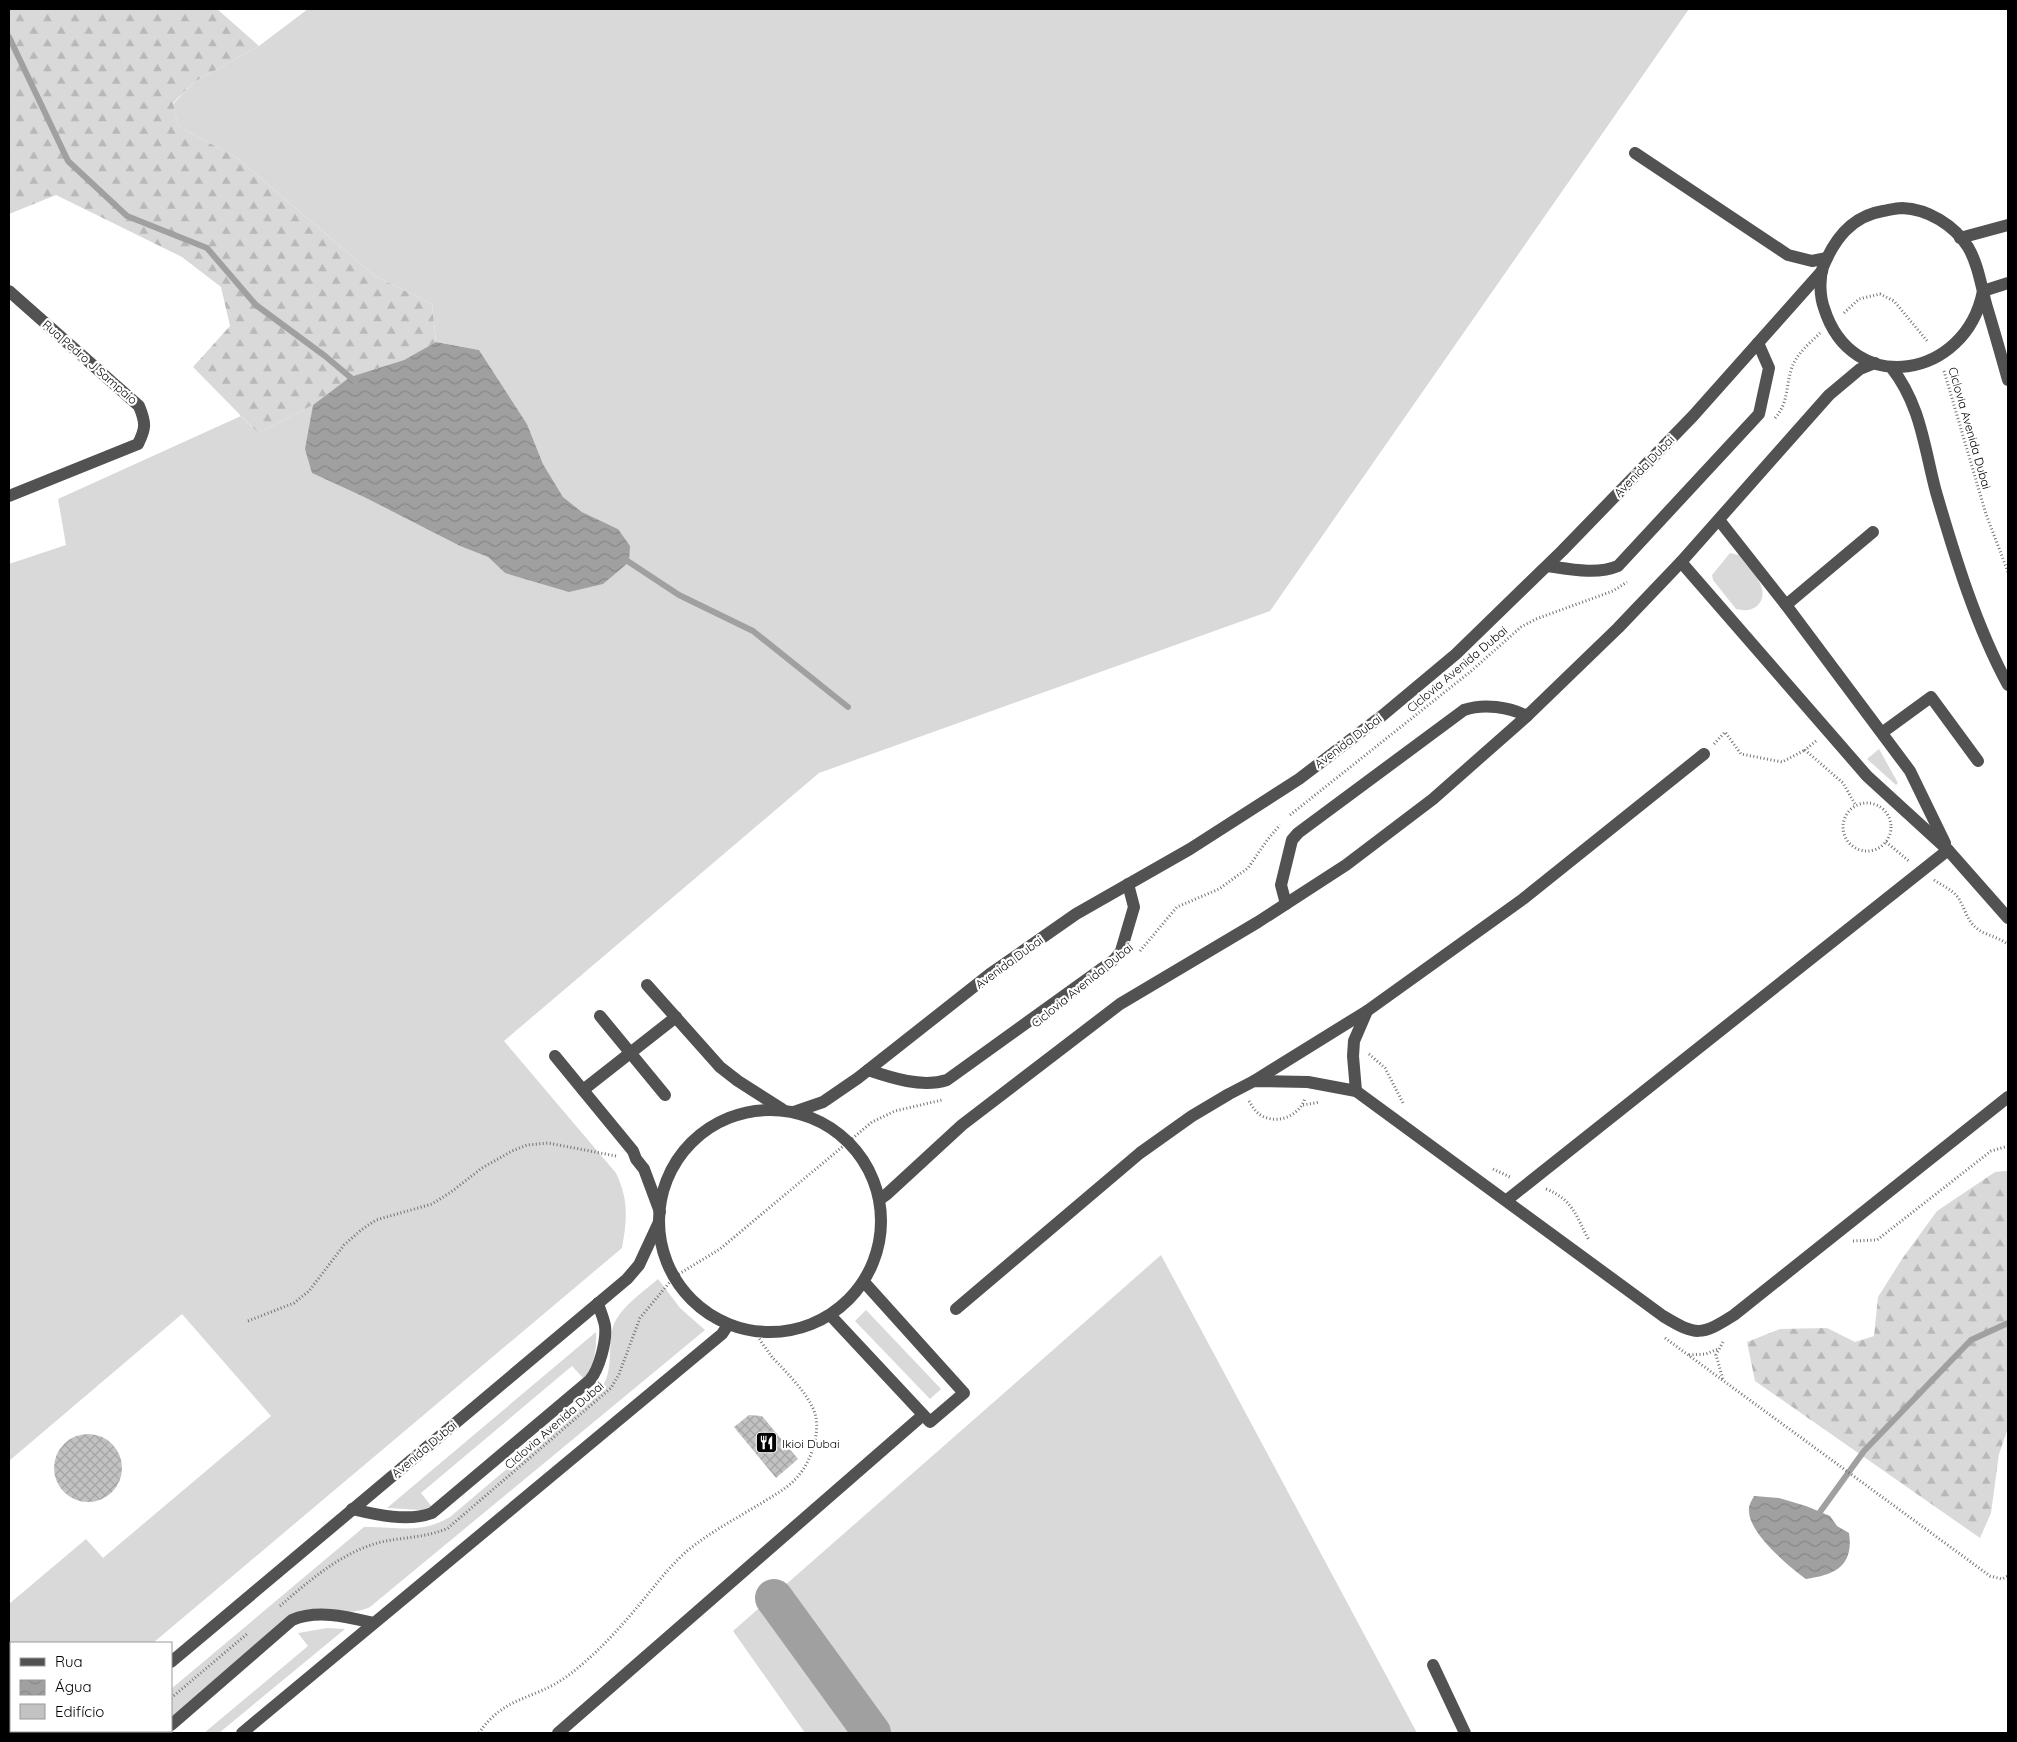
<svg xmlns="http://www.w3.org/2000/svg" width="2017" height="1742" font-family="Quicksand,sans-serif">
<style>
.grass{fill:#d9d9d9}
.forest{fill:url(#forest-firs)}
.water{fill:url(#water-waves)}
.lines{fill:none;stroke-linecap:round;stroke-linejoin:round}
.stream{stroke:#a0a0a0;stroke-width:6}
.river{stroke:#a0a0a0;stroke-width:38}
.building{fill:url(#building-cross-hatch)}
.path{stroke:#747474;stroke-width:3;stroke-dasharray:1 2.5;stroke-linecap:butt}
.minor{stroke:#525252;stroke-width:12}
.labels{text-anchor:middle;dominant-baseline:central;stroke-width:4.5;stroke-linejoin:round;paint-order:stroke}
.street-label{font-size:12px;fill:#000;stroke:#fff}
.poi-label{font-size:12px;fill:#000;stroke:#fff;text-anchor:start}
</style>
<defs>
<pattern id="forest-firs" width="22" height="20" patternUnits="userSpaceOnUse" patternTransform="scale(1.25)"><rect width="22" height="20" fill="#d9d9d9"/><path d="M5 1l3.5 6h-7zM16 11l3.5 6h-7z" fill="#b8b8b8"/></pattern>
<pattern id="water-waves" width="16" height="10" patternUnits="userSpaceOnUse" patternTransform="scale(1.25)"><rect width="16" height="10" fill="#a0a0a0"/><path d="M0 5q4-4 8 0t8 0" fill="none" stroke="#888"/></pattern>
<pattern id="building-cross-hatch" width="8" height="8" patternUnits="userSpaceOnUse" patternTransform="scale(1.25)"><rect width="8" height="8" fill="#c2c2c2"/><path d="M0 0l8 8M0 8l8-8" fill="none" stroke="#a5a5a5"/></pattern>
</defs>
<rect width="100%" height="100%" fill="#fff"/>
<g class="grass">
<path d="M308,9H1689L1270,611L819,773L504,1041L616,1173C629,1200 627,1220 622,1248L153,1643H11V1731H49L46,1733H9V1604L86,1539L103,1558L271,1416L182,1314L9,1461V564L66,545L58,499L241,416L258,433L313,405L310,425L312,473L364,497L460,546L488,557L505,573L536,581L618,529L582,512L563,497L543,464L527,424L479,350L436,342L432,304L375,276L237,158L178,126L173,104L194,82L259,46Z"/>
<path d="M1730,553L1739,555C1748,567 1773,589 1758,605C1752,611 1744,611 1736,609L1713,580L1712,575Z"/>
<path d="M1879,749L1898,783L1896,785L1867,759Z"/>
<path d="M1161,1255L1417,1733H805L733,1631Z"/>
<path d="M658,1279L680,1308L705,1330L370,1607C354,1615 334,1611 316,1610L171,1717V1689L364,1527C396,1526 420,1535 450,1517L599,1391C615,1372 607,1350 613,1327C619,1308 643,1292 658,1279Z"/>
<path d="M866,1310L941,1389L930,1399L855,1321Z"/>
<path d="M596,1332C597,1350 594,1364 584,1379L572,1366L421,1493L432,1507L421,1510L387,1508Z"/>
<path d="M327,1628L345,1629L219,1733H204L308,1646L298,1633Z"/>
</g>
<g class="forest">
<path d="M9,9H217L259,46L194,82L173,103L178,126L237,158L375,276L432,304L436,342L404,360L350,377L313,405L258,433L193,367L230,326L221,287L182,257L56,195L9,214Z"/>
<path d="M2008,1171V1428L1999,1454L1991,1513L1980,1538L1755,1381L1747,1342L1780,1329L1827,1328L1855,1342L1874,1336L1878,1297L1902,1259L1937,1211L1995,1172Z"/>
</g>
<g class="water">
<path d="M436,342L479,350L527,424L543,464L563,497L582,512L618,529L630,546L629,562L603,584L569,592L505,573L488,557L460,546L364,497L312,473L305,449L313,405L350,377L404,360Z"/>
<path d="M1754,1496L1779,1498L1806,1506L1830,1516L1837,1526L1849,1533C1854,1566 1835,1575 1806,1579C1788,1566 1749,1533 1749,1511C1748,1506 1752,1500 1754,1496Z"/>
</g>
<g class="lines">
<g class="stream">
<path d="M9,37L68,161L127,216L207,248L256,305L325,356L356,382"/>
<path d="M622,559L629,562L679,595L753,631L848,707"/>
<path d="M1820,1512L1864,1451L1971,1340L2008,1323"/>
</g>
<path class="river" d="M774,1598L872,1733"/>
</g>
<g class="building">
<path d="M749,1415L762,1416L798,1459L776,1478L734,1427Z"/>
<circle cx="88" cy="1468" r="34"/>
</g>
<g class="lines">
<g class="path">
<path d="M1844,313L1859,299L1880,294L1894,301L1928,342"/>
<path d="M1944,371L1986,514L2008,572"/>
<path d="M1775,418C1788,404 1786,387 1791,370C1796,354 1808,345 1820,333"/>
<path d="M1816,741L1805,750L1843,783L1856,806"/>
<path d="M1714,744L1725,732L1741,754L1782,762L1805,750"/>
<circle cx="1867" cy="827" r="24"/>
<path d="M1290,815L1470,672L1521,627L1536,619L1613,591L1627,582"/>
<path d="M1886,842L1909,861"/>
<path d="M1934,880C1943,886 1953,890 1959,899C1964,907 1967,919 1974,926C1984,936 1999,936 2008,945"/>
<path d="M1140,951L1177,907L1219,889L1248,868L1268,839L1280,825"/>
<path d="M1369,1054L1385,1068L1403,1103"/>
<path d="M1249,1101C1252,1106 1255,1111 1259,1114C1276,1126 1300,1116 1305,1098"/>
<path d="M1303,1105L1320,1102"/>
<path d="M1493,1169L1510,1177"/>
<path d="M1546,1189C1574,1200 1576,1217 1589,1240"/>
<path d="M1853,1241L1877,1240L1991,1151L2008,1146"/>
<path d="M248,1321L294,1303L309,1291L344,1245L361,1230L376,1220L432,1204L451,1192L482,1168L512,1151L527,1145L548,1143L616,1156"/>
<path d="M1665,1338L1990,1576L2002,1579L2008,1576"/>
<path d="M1723,1342L1716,1355L1723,1380"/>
<path d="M1689,1355L1706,1354L1718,1349"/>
<path d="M280,1606C310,1580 342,1552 381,1542C403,1537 426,1538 448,1528L611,1388L619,1374L640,1318L674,1277L720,1249L872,1122L895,1111L942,1100"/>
<path d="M171,1698L247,1634"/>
<path d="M130,1733L133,1731"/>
<path d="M479,1733C504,1696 534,1700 566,1677C595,1656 621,1627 644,1599C657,1583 671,1565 687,1551C709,1533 735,1519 760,1504C774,1495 789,1488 799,1475C811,1461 819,1436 816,1418C813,1398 786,1372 772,1357C766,1349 760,1340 755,1332"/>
</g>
<g class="minor">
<path d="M1635,153L1788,255L1812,261L1827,258"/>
<path d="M1960,238L2008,225"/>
<path d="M9,291L139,406C146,423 146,428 138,444L9,496"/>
<path d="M1983,291C1966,379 1852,398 1824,308C1820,297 1819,279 1823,267C1834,240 1851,216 1883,211C1889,210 1896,208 1902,208C1928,209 1954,225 1968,247C1978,264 1981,285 1986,304C1994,330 2001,355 2008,380"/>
<path d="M1983,291L2008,283"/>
<path d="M1891,367C1921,405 1924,447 1936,492C1955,557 1976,626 2008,685"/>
<path d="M1719,520L1786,605L1910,771L1945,843"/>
<path d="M1681,562L1867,776L1948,850L2008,918"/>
<path d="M1547,566C1569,569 1597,575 1618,566L1759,414L1769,368L1758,343"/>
<path d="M1786,605L1873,532"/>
<path d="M1883,732L1931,697L1978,761"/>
<path d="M1286,904L1281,885L1292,840L1298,833L1464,710C1484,703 1509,707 1527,716"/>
<path d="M647,985L720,1067L738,1081L782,1109"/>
<path d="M600,1016L665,1095"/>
<path d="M555,1056L633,1151L636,1159L644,1169L660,1212"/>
<path d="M868,1070C892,1078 922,1088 947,1080L1115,959L1121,951L1134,907L1128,884"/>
<path d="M1254,1081L1367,1011"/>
<path d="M583,1090L676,1017"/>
<path d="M1356,1091L1663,1316C1696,1336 1701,1336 1734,1315L2008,1097"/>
<circle cx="770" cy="1221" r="111"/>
<path d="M794,1112L823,1102L858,1078L990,974L1076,914L1190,849L1299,779L1383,715L1456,654L1562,551L1693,416L1822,271"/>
<path d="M880,1199L887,1194L962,1125L1120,1004L1258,922L1346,865L1433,799L1527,716L1618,628L1681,562L1829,395L1860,369L1875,363"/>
<path d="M1507,1200L1948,850"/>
<path d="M956,1309L1140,1153L1192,1116L1229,1094L1254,1081L1308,1082L1356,1091L1353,1056L1354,1041L1367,1011L1523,899L1704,754"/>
<path d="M831,1316L930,1422L964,1393L864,1282"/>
<path d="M352,1509C377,1515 408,1522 432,1513L590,1380C599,1369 607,1341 605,1326C604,1319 600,1311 598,1303"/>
<path d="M171,1662L627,1279L639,1265L659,1222"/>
<path d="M1433,1665L1465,1733"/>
<path d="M171,1725L292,1620C318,1609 348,1617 374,1623"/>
<path d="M86,1733L89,1731"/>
<path d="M161,1733L164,1731"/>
<path d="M242,1733L722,1334L728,1325"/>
<path d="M558,1733L923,1415"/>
</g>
</g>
<defs>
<symbol id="restaurant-square" viewBox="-11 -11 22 22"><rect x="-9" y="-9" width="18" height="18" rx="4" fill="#000" stroke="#fff"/><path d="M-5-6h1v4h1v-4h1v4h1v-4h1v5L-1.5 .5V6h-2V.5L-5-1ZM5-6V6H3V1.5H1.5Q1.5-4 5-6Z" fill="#fff"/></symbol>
</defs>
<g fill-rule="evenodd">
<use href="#restaurant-square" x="754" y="1430" width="25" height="25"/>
</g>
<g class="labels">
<g class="street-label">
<text transform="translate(90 362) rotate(41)">Rua Pedro J Sampaio</text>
<text transform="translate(1970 428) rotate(74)">Ciclovia Avenida Dubai</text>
<text transform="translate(1644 466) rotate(-46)">Avenida Dubai</text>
<text transform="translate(1457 669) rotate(-40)">Ciclovia Avenida Dubai</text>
<text transform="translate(1348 741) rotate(-37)">Avenida Dubai</text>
<text transform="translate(1009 962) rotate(-36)">Avenida Dubai</text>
<text transform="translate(1082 985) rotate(-39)">Ciclovia Avenida Dubai</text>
<text transform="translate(554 1425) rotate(-41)">Ciclovia Avenida Dubai</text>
<text transform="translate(424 1449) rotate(-40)">Avenida Dubai</text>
</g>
<g class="poi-label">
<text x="782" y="1443">Ikioi Dubai</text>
</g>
</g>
<rect width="2017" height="1742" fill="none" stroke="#000000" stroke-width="20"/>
<rect x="10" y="1642" width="162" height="90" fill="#ffffff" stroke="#999999"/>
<rect x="20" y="1658" width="25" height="8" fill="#525252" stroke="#999999"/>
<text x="55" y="1667" font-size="15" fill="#000000">Rua</text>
<rect x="20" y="1680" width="25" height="15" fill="url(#water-waves)" stroke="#999999"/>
<text x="55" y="1692" font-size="15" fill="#000000">Água</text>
<rect x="20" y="1704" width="25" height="15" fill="#c2c2c2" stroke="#999999"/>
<text x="55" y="1717" font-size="15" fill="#000000">Edifício</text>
</svg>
